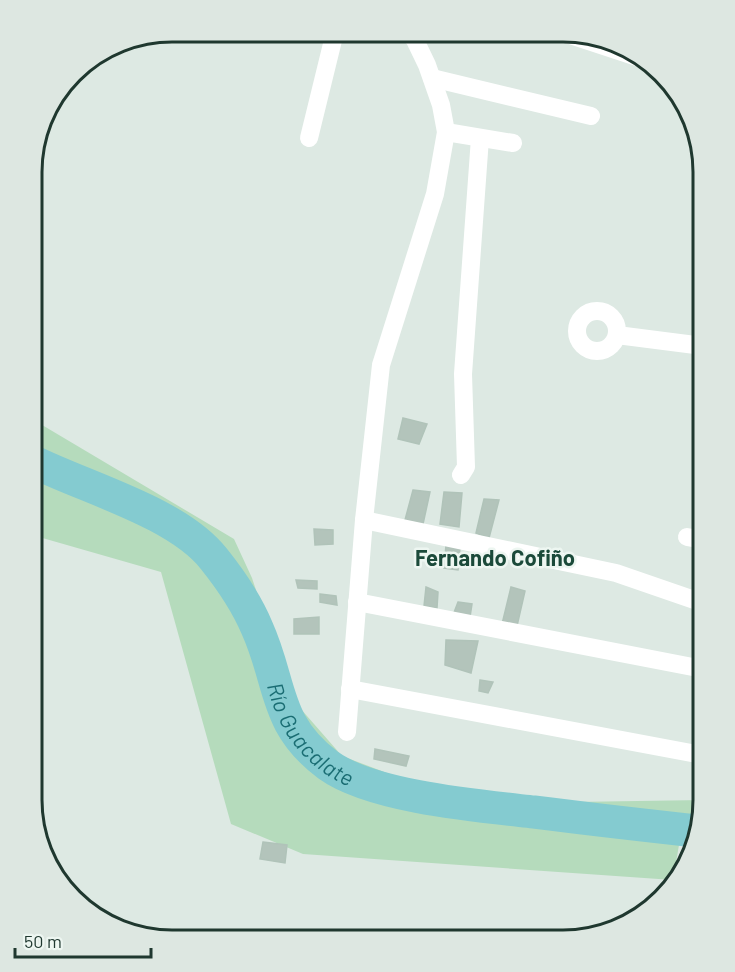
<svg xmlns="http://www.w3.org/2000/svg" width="735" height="972" font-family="Barlow,sans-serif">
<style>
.green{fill:#b5dbbc}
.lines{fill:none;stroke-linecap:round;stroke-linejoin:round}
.river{stroke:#84cbd0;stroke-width:33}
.building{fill:#b3c4bb;stroke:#b0c3b9;stroke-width:1.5}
.minor{stroke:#fff;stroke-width:18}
.labels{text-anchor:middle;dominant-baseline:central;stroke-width:5;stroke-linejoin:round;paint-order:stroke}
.neighbourhood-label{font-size:22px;font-weight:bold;fill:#1b4a3a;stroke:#edf6f1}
.water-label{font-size:22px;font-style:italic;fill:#1a6d73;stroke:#edf6f1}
.rim{fill:none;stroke:#1f382f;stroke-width:3}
</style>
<rect width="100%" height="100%" fill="#dde9e3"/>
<path class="green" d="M32,419L234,539L252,578L293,700L342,756L408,781L572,802L703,800V809L690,847L679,845L673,880L303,854L231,824L161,572L32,535Z"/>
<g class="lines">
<path class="river" id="s1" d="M32,461C86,488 177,512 214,559C230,579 247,604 257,628C282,683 273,724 328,765C372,797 479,806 534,812C588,819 642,825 696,831"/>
</g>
<g class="building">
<path d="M403,418L427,424L419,444L398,439Z"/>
<path d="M413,490L430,492L423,524L405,520Z"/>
<path d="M444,492L462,493L459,527L440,524Z"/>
<path d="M484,499L499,500L489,538L476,533Z"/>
<path d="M314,529L333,530V544L315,545Z"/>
<path d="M446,545L460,548L458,570L444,568Z"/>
<path d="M296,580L317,581V589L298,588Z"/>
<path d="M426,587L438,592L437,608L424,606Z"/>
<path d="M511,587L525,591L517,626L502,624Z"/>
<path d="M320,594L336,596L337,605L320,602Z"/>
<path d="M458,602L472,604L470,617L453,615Z"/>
<path d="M319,617V634H294V619Z"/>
<path d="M446,640L478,641L471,673L445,665Z"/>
<path d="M480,680L493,682L488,693L479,691Z"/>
<path d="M375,749L409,756L406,766L374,759Z"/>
<path d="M263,842L287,845L285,863L260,859Z"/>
</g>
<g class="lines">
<g class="minor">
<path d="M564,33L649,61"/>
<path d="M432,78L591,116"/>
<path d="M446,132L513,143"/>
<path d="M309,138L334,36"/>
<circle cx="597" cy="331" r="20"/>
<path d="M617,335L703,346"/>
<path d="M461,475L466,467L463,374L480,138"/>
<path d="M364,520L616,573L703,603"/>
<path d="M687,537L703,540"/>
<path d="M357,602L703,669"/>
<path d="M350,689L702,755"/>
<path d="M347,732L364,520L381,365L435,194L446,132L441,105L427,65L414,38L410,35"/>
</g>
</g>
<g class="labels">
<g class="neighbourhood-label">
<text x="495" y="557">Fernando Cofiño</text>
</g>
<g class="water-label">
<text stroke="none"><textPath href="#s1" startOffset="412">Río Guacalate</textPath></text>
</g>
</g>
<path d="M0 0H735V972H0ZM172 42H563A130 130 0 0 1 693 172V800A130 130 0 0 1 563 930H172A130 130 0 0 1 42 800V172A130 130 0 0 1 172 42Z" fill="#dde7e1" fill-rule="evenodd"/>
<path class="rim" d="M172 42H563A130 130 0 0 1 693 172V800A130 130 0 0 1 563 930H172A130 130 0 0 1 42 800V172A130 130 0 0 1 172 42Z"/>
<path d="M15 948v9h136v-9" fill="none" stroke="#1f382f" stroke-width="3"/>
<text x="24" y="948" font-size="18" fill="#1f382f" stroke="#edf6f1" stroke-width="4.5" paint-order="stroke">50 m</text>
</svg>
